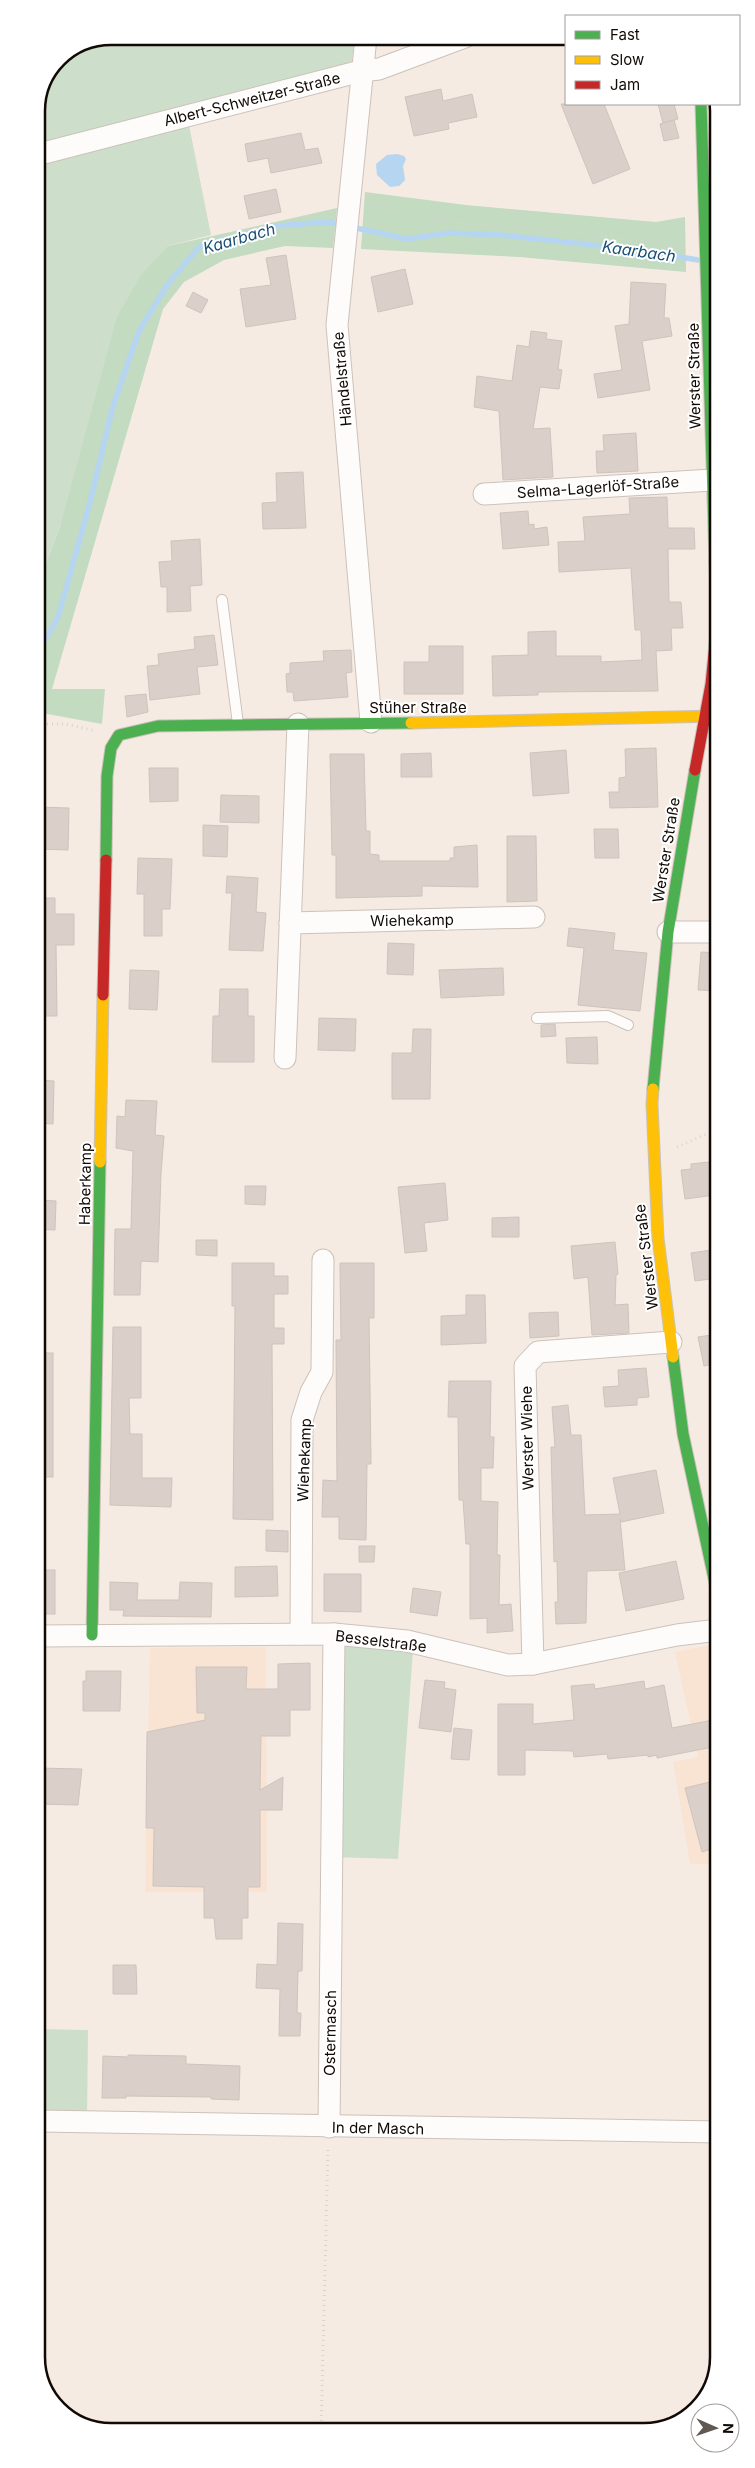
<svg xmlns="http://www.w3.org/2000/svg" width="755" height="2468" font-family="Inter,sans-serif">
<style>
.built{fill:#f9e3d2}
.green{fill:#cddfca}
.forest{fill:#c2dbc1}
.water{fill:#b6d5f1}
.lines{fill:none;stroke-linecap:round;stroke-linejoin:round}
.stream{stroke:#b6d5f1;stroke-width:5.5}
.building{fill:#dad0c9;stroke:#cec4bd}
.lane-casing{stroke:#cbc2ba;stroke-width:12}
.street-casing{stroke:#cbc2ba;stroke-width:23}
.fast-casing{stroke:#cbc2ba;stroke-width:13}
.slow-casing{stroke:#cbc2ba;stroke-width:13}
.jam-casing{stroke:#cbc2ba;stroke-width:13}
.path{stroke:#d7d4d1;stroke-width:3;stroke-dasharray:1 4;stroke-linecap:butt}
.lane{stroke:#fefcfb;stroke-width:10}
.street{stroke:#fefcfb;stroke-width:21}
.fast{stroke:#4caf50;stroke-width:11}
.slow{stroke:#ffc107;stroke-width:11}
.jam{stroke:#c62828;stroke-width:11}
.labels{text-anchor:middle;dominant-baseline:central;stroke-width:4;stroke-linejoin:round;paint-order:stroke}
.street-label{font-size:15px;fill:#110904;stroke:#fff}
.water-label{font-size:16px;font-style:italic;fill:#174e76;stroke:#fff}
.rim{fill:none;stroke:#110904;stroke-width:2.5}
</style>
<rect width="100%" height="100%" fill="#f6ebe3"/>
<g class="built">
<path d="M715,1644L718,1656V1864H690L673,1762L698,1757L675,1652Z"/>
<path d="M266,1647L267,1892H145L150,1648Z"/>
</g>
<g class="green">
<path d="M112,36L355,37L351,67L36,146V111L58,58Z"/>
<path d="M189,125L211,235L168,246L37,586L36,163Z"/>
<path d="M332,1644L413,1650L398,1859L330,1857Z"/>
<path d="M38,2029L88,2030L87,2128L38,2127Z"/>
</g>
<g class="forest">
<path d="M365,192L466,205L656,222L685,217L686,272L519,257L361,249Z"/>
<path d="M337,208L333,248L285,246L224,260L184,282L163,309L52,689H105L102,724L42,713L37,708V586L60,527L117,317L141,275L168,246Z"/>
</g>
<path class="water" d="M397,154L404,156L406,159L403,166L405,180L399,186L390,187L377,175L376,164L387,155Z"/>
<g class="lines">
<path class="stream" d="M37,654L58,617L89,506L113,406L139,331L167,285L199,247L276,226L328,222L407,239L448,233L501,235L638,250L698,260"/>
</g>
<g class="building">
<path d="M441,89L443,101L472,94L477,117L448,123L449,129L414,136L405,97Z"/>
<path d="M561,104H604L630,169L593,184Z"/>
<path d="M658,104H674L678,119L663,123Z"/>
<path d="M674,120L679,138L664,141L660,124Z"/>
<path d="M301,133L305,150L318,148L322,163L271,173L268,158L248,162L245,144Z"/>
<path d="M276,189L281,212L249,219L244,196Z"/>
<path d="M286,255L296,319L246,327L240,289L271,285L266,258Z"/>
<path d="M405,269L413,304L378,312L371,277Z"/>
<path d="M631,282L666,284L664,318H669L672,336L642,341L650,390L598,398L594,374L622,370L615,326L629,324Z"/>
<path d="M193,292L208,300L201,313L186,306Z"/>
<path d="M531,331L547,333L546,339L562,341L558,369L562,370L559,389L540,387L533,429L550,428L553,477L503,480L499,411L474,407L477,376L512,381L517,345L529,347Z"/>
<path d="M636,433L638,471L597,473L596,451H604L603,435Z"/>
<path d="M303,472L306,528L263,529L262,503L277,502L276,473Z"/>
<path d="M667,497L668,528H694L695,549H668L669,602H681L683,628H671L672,650L656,651L658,691L538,692V695L493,696L492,656L528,655V632L556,631V656H601V662L642,660L641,630H635L631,568L559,572L558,542L585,541L583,517L630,514L629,498Z"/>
<path d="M528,511L529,525L534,524V529L547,527L549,545L503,549L500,513Z"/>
<path d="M200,539L202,585L190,586L191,611L167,612V587H161L159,562L172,561L171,541Z"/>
<path d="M214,635L218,665L197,667L200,694L150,700L147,666L159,665L158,654L195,649L194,637Z"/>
<path d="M429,646H463V694H404V662H429Z"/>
<path d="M351,650L352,672L346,673L348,697L294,701L293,692H287L286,674L290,673V663L324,661L323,651Z"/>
<path d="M146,694L148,712L127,717L125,696Z"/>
<path d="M656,748L658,807L610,808L609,792H619V778L626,777L625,749Z"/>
<path d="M566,750L569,793L533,796L530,753Z"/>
<path d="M431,753L432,777H401V754Z"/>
<path d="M330,754H364L366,831H370V854L379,855V861H450V858H454V847L477,845L478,887L422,886V896L336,898V855H332Z"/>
<path d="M149,768H178V801L150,802Z"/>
<path d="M221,795L259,796V823L220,822Z"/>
<path d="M37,807L69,808L68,850L37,849Z"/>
<path d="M203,825L228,826L227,857L203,856Z"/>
<path d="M594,829H618L619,858H595Z"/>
<path d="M507,836H536L537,901L507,902Z"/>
<path d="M138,858L172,859L170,909H162V936H144V894H137Z"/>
<path d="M227,876L258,878L256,912L266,913L263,951L229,950L232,893H226Z"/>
<path d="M37,898H55V914H74V945H56L57,1016H37Z"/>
<path d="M569,928L615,933L613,950L647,953L640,1011L578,1005L584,948L567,946Z"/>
<path d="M388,943L414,944L413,975L387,974Z"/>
<path d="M701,952L718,953V991L698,990Z"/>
<path d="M503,968L504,995L441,998L439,970Z"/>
<path d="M130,970L159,971L157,1010L129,1009Z"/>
<path d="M220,989H248V1016H254V1062H212L213,1016H219Z"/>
<path d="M319,1018L356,1019L355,1051L318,1050Z"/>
<path d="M555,1024L556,1036L541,1037V1025Z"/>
<path d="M413,1029H431L430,1099H392V1053H412Z"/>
<path d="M597,1037L598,1064L567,1063L566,1038Z"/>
<path d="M37,1080L54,1081L53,1124L37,1123Z"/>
<path d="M126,1100L157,1101L155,1135L164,1136L161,1173L158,1262L141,1261L140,1295H114L115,1229H131L133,1151L116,1148L117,1116L125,1117Z"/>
<path d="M718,1161V1178H713L715,1195L685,1199L681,1170L691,1169V1164Z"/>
<path d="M445,1183L448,1220L424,1223L427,1251L405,1253L398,1187Z"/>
<path d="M245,1186H266L265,1205L245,1204Z"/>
<path d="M37,1200L56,1201L55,1230L37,1229Z"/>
<path d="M519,1217V1237H492V1218Z"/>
<path d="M196,1240H217V1256L196,1255Z"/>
<path d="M615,1242L618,1274L616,1275L615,1305L628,1304L629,1333L592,1335L588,1277L574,1279L571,1246Z"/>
<path d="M718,1249V1278L695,1281L691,1253Z"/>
<path d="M232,1263H274V1276H288V1294H274V1328H284V1344H272L273,1520L233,1519L235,1306H232Z"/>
<path d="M340,1263H374V1318H369L371,1464H367L366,1540L339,1539V1517H322L323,1480L337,1481L336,1340H341Z"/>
<path d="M466,1295H485L486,1343L441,1345V1316L466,1315Z"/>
<path d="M558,1312L559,1336L530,1338L529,1313Z"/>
<path d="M113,1327H141V1398H129L130,1434H142V1478H172L171,1507L110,1505Z"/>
<path d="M718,1334V1363L704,1366L698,1337Z"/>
<rect x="37" y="1353" width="16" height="124"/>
<path d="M646,1368L649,1397L637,1398V1405L605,1407L603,1387L619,1386L618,1370Z"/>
<path d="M449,1381H491L490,1437H494L493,1468H481V1501L498,1502L497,1555H500L499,1605L511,1604L513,1631L487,1633V1618L470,1619V1544H466L463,1500H459L458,1417H448Z"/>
<path d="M568,1405L571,1435H581L585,1515L620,1514L613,1478L656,1470L664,1513L621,1522L620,1519L625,1570L587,1571L586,1623L556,1624L555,1602H558L557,1561L554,1562L551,1447H555L552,1407Z"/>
<path d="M266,1530L288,1531V1552L266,1551Z"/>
<path d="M359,1546H375L374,1562H359Z"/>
<path d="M676,1561L684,1599L626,1611L619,1573Z"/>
<path d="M277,1566L278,1596L235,1597V1567Z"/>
<rect x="37" y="1570" width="18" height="44"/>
<path d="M324,1574H361V1612L324,1611Z"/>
<path d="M110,1582L138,1583L137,1600H179L180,1582L212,1583L211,1617L123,1616L124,1610H110Z"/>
<path d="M413,1588L441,1592L437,1616L410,1612Z"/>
<path d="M310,1663V1710H290V1736H261L260,1790L283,1777L282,1810H260V1887H248V1918H242V1939H216L214,1918H204V1887L153,1886L154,1828H146L147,1732L205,1720V1713H197L196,1667H247L246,1689H278V1664Z"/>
<path d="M86,1671H121L120,1711H83V1681H86Z"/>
<path d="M425,1680L445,1682L444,1688L456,1690L451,1732L419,1728Z"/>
<path d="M644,1681L645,1689L664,1685L672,1728L718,1719V1746L657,1758V1755L648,1757V1755L608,1759L607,1754L574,1757L573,1751L525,1750V1775H498V1704H533V1724L574,1720L571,1686L594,1684L595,1689Z"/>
<path d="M454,1728L472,1730L469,1760L451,1759Z"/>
<path d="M37,1768L82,1769L78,1805L37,1804Z"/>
<path d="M718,1780V1847L702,1852L685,1788Z"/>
<path d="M278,1923L303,1924L302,1971H298L297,2013H301L300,2036H279L280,1989L256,1988L257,1964L277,1965Z"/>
<path d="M113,1965H136L137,1994H113Z"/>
<path d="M128,2055L186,2056V2064L240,2066L239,2100L211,2099V2097L126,2096V2098H102L103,2056L128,2057Z"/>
</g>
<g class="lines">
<defs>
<g id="lane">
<path d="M222,600L238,724"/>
<path d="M537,1018L608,1016L628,1025"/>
</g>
<g id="street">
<path d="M366,37L337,325L371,722"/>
<path d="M36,155L361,71L379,69L465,37"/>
<path d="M484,494L712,480"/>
<path d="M290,923L534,917"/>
<path d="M668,932H718"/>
<path d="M285,1058L298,724"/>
<path d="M301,1634L302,1420L311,1392L322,1372L323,1260"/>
<path d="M37,1636L334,1634L407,1641L508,1665L533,1664L677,1635L718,1630"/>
<path d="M533,1664L525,1366L538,1352L671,1342"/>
<path d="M38,2121L719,2132"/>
<path d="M329,2127L334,1634"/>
</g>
<g id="fast">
<path d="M701,104L715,562"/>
<path d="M106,860L107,776L111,748L119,735L158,726L411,723"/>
<path d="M653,1089L668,932L695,770"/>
<path d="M673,1357L683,1434L718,1597"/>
<path d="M92,1635L100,1162"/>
</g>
<g id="slow">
<path d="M411,723L718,716"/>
<path d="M653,1089L652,1104L658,1238L673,1357"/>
<path d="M100,1162L103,995"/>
</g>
<g id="jam">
<path d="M695,770L711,684L717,624L715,562"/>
<path d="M103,995L106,860"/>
</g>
</defs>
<use href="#lane" class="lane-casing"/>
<use href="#street" class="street-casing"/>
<use href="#fast" class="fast-casing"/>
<use href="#slow" class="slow-casing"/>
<use href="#jam" class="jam-casing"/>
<g class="path">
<path d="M369,203L438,221L590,234L676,246L680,237"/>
<path d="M37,724H65L96,731"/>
<path d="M677,1147L718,1129"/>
<path d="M321,2431L328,2147"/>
</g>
<use href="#lane" class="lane"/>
<use href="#street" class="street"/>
<use href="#fast" class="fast"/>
<use href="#slow" class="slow"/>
<use href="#jam" class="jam"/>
</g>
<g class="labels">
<g class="street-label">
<text transform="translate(252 99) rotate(-14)">Albert-Schweitzer-Straße</text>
<text transform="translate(694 376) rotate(-91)">Werster Straße</text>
<text transform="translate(342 379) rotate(-95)">Händelstraße</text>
<text transform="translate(598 487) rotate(-4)">Selma-Lagerlöf-Straße</text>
<text x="418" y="707">Stüher Straße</text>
<text transform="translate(666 850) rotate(-81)">Werster Straße</text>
<text transform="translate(412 920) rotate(-1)">Wiehekamp</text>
<text transform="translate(85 1184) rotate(-89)">Haberkamp</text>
<text transform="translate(646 1257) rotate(-97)">Werster Straße</text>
<text transform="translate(527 1438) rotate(-91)">Werster Wiehe</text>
<text transform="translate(304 1460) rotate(-88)">Wiehekamp</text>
<text transform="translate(381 1641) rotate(7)">Besselstraße</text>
<text transform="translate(330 2033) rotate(-89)">Ostermasch</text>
<text transform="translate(378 2128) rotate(1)">In der Masch</text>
</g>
<g class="water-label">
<text transform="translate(239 238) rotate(-16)">Kaarbach</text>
<text transform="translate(639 251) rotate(8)">Kaarbach</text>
</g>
</g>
<path d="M0 0H755V2468H0ZM111 45H644A66 66 0 0 1 710 111V2357A66 66 0 0 1 644 2423H111A66 66 0 0 1 45 2357V111A66 66 0 0 1 111 45Z" fill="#fff" fill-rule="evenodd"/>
<path class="rim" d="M111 45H644A66 66 0 0 1 710 111V2357A66 66 0 0 1 644 2423H111A66 66 0 0 1 45 2357V111A66 66 0 0 1 111 45Z"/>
<rect x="565" y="15" width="175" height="90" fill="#ffffff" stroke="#a09d9b"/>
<rect x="575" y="31" width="25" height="8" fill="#4caf50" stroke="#a09d9b"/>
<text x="610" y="40" font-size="15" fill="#110904">Fast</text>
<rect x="575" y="56" width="25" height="8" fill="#ffc107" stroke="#a09d9b"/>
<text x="610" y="65" font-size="15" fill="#110904">Slow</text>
<rect x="575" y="81" width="25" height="8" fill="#c62828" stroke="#a09d9b"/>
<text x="610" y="90" font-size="15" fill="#110904">Jam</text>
<g transform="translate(715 2428) rotate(92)"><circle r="24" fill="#ffffff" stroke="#a09d9b"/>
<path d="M0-4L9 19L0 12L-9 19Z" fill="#615852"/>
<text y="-8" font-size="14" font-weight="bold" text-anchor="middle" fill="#110904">N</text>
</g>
</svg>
